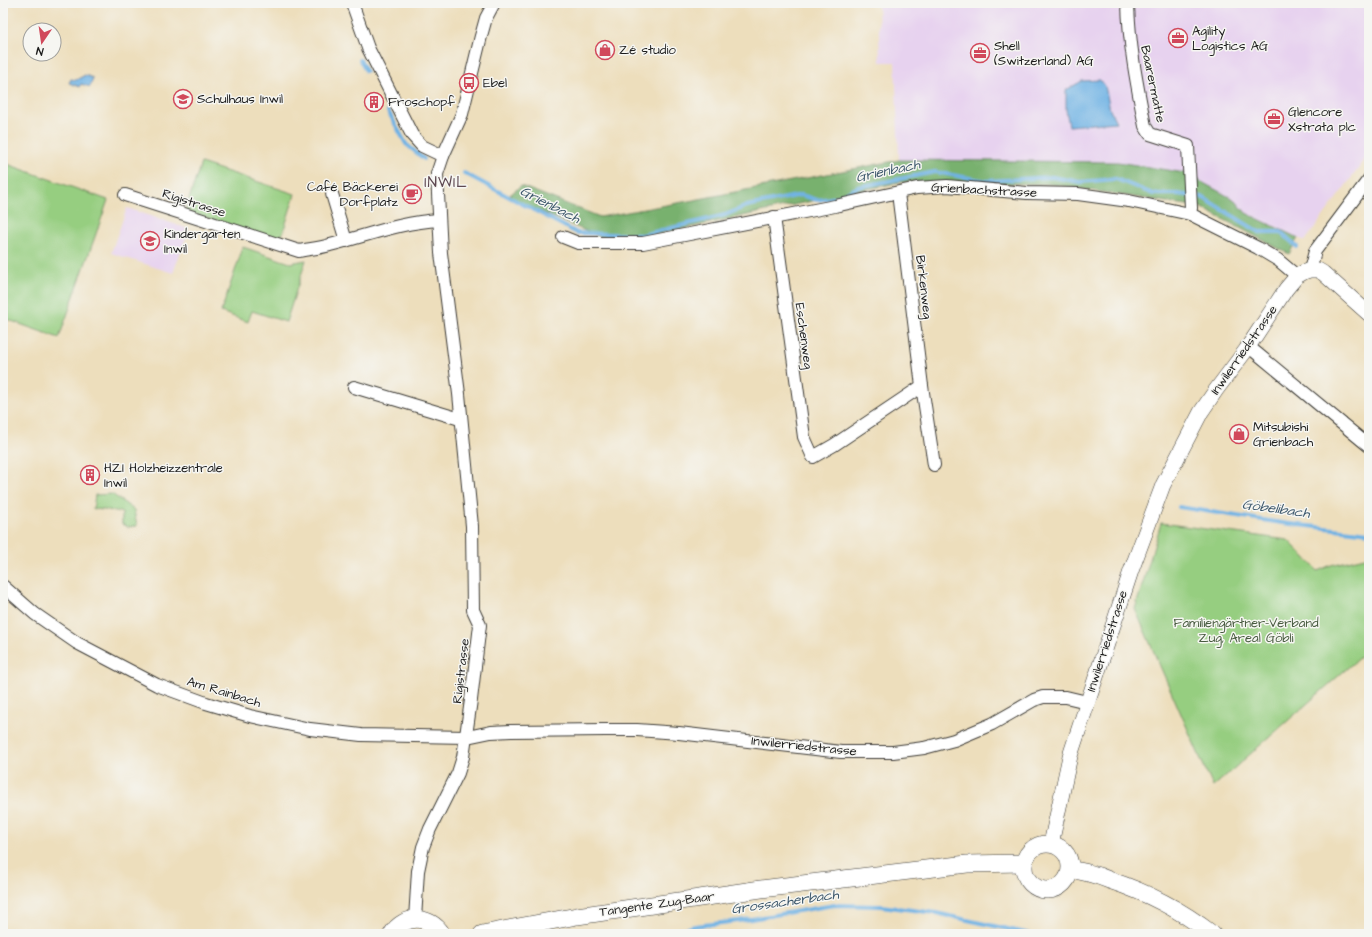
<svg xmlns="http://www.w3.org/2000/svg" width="1372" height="937" font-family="'Architects Daughter',sans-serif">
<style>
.built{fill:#e7d2ef}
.green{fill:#96ce80;stroke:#59754e}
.forest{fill:#78b16e;stroke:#4a6645}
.water{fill:#6fb2e4;stroke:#466780}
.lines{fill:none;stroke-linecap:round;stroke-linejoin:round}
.stream{stroke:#6fb2e4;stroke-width:4}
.minor-casing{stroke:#3b3934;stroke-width:14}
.tertiary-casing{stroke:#3b3934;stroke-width:16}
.secondary-casing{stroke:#3b3934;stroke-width:18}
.minor{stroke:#fff;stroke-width:12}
.tertiary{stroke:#fff;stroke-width:15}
.secondary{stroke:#fff;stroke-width:17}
.labels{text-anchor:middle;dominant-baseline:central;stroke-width:3;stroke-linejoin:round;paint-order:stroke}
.poi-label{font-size:13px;fill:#1c1c1c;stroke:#f6f6f2;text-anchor:start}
.street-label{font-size:13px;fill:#1c1c1c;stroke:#f6f6f2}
.park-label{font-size:13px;fill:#475a3f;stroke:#f6f6f2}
.water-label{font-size:14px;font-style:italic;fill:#3d586c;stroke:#f6f6f2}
.quarter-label{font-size:15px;letter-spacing:1px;fill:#5e4851;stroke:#f6f6f2}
</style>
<rect width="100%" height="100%" fill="#f6f6f2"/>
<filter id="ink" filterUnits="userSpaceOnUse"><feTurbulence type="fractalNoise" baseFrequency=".025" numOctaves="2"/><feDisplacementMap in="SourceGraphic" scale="8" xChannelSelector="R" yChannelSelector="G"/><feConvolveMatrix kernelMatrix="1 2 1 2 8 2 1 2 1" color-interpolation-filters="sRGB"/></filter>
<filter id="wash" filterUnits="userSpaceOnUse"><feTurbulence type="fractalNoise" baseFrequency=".012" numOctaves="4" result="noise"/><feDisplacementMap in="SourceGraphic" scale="16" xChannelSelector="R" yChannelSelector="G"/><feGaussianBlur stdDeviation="0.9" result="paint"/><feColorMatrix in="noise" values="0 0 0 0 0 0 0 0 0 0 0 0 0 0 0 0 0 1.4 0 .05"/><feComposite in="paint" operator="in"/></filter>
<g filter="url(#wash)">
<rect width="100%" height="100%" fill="#eddebc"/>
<g class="built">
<path d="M878,3H1369V154L1305,241L1246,213L1235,200L1185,173L1118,162L899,160L895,62H880Z"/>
<path d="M127,208L189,229L173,273L111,253Z"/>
</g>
<g class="green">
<path d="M201,163L295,194L280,242L185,211Z"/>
<path d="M7,164L108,200L59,338L3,318V175Z"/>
<path d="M243,247L290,263L306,260L286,322L252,311L248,322L221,312Z"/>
<path d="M112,494L134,510L137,526L128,527L122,524V513L116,511L93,509L95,495Z"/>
<path d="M1161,523L1288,540L1318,571L1331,565L1369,556V649L1213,787L1135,609Z"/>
</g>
<path class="forest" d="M899,160L1118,162L1185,173L1235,200L1246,213L1298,238L1289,254L1200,207L1050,184L900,182L650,236L602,238L507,197L521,186L600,217L694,200Z"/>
<g class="water">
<path d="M85,75L93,78L90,87L81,84L80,87L69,83L71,79L76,80Z"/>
<path d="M1100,80L1105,86L1110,110L1116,122L1069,126L1066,110V90L1082,81Z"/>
</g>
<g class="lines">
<g class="stream">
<path d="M360,60L366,71"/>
<path d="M388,111L406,144L424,159"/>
<path d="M464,173L577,233L642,235L725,215L747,206L801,195L817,200L839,197L858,187L935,172L987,181L1052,177L1080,182L1116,179L1153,194H1177L1202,197L1259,232H1281L1297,247"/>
<path d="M1179,507L1282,523L1369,533"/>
<path d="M662,934L695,926L739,921L834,905L881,906L936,913L1030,934"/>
</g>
</g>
</g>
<g filter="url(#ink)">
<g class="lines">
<defs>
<g id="minor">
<path d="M352,3L368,48L412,135L422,146L443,156"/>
<path d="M1128,3C1129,45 1137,85 1145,126L1150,134L1188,146L1191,208L1190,214"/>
<path d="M898,193L922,386L934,465"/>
<path d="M332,194L346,241"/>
<path d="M125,195L299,251C309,249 320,248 330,245C366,236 401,222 439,220"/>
<path d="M774,217L804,437L813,457L834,445L922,386"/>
<path d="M563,237L578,243H643L835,206L917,188L947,186L1027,193L1078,194L1129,201L1190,214L1258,248L1278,260L1297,276"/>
<path d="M1310,270L1315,251L1369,179"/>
<path d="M1248,346L1369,446"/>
<path d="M354,387L460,419"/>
<path d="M3,586L35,614L77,643L157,685L206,703L250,716L310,729L361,735L467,737L491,732L511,731L605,730H637L679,733L841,752H893L924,748L954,740L992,724L1034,700L1043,697H1066L1087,702"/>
<path d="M415,919L418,871L423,847L430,829L458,773L463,757L471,700L480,625L473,610L472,526L459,394L441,253L437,174L443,156L462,114L481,36L486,18L494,3"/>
</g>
<path id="tertiary" d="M1051,844L1070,756L1131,571L1163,485L1201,412L1216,390L1246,350L1286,289L1297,276L1304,272L1310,270H1318L1323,273L1369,314"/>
<g id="secondary">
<circle cx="1047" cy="867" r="23"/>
<path d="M1071,870C1084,871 1097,875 1109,880C1146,892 1181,910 1212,934"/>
<path d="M392,934C404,914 430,915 442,934"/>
<path d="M482,934L577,916L761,889L967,864L1024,863"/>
</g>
</defs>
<use href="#minor" class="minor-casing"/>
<use href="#tertiary" class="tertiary-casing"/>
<use href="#secondary" class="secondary-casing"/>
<use href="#minor" class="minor"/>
<use href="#tertiary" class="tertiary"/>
<use href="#secondary" class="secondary"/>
</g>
</g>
<defs>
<symbol id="office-ring" viewBox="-11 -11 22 22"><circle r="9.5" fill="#f6f6f2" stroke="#d1495b" stroke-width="1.5"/><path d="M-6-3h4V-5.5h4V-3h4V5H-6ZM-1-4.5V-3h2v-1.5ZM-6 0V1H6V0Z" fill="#d1495b"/></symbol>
<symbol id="shop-ring" viewBox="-11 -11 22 22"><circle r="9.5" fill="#f6f6f2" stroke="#d1495b" stroke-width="1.5"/><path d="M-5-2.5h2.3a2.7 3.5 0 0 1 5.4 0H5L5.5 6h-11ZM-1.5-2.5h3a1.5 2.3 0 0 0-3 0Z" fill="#d1495b"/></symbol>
<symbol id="bus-ring" viewBox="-11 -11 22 22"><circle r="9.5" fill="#f6f6f2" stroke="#d1495b" stroke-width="1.5"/><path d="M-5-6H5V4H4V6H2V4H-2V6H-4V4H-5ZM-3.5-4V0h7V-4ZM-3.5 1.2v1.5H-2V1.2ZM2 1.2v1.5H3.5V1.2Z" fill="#d1495b"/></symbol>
<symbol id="school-ring" viewBox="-11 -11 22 22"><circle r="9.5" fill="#f6f6f2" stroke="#d1495b" stroke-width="1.5"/><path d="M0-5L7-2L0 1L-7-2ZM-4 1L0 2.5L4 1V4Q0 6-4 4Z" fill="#d1495b"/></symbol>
<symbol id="building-ring" viewBox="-11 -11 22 22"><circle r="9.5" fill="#f6f6f2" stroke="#d1495b" stroke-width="1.5"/><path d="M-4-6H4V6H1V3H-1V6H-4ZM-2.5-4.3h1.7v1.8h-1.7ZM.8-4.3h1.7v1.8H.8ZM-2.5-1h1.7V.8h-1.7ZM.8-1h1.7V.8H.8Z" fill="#d1495b"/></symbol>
<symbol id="cafe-ring" viewBox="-11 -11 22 22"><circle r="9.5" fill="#f6f6f2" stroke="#d1495b" stroke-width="1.5"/><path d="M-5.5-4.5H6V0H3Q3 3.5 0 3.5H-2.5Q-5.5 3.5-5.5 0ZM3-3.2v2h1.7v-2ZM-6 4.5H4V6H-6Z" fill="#d1495b"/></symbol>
</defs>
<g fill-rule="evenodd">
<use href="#office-ring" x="1167" y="27" width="22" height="22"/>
<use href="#shop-ring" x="594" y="39" width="22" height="22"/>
<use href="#office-ring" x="969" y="42" width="22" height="22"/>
<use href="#bus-ring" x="458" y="72" width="22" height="22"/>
<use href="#school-ring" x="172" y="88" width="22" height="22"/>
<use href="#building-ring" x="363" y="91" width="22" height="22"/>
<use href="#office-ring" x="1263" y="108" width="22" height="22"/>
<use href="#cafe-ring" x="401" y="183" width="22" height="22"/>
<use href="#school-ring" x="139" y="230" width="22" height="22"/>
<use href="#shop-ring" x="1228" y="423" width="22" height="22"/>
<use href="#building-ring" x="79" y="464" width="22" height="22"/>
</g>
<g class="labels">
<g class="poi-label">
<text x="1192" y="31">Agility<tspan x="1192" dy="15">Logistics AG</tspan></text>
<text x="994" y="46">Shell<tspan x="994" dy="15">(Switzerland) AG</tspan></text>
<text x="619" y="50">Zé studio</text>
<text x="483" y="83">Ebel</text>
<text x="197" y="99">Schulhaus Inwil</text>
<text x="388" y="102">Froschopf</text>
<text x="1288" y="112">Glencore<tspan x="1288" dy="15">Xstrata plc</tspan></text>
<text x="398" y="187" text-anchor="end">Café Bäckerei<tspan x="398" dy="15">Dorfplatz</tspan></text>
<text x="164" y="234">Kindergarten<tspan x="164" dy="15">Inwil</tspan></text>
<text x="1253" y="427">Mitsubishi<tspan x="1253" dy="15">Grienbach</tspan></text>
<text x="104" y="468">HZI Holzheizzentrale<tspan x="104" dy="15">Inwil</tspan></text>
</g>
<g class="street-label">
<text transform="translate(1153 84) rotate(78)">Baarermatte</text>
<text transform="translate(984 190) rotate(3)">Grienbachstrasse</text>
<text transform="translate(194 203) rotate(18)">Rigistrasse</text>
<text transform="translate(924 287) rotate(83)">Birkenweg</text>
<text transform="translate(804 336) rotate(82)">Eschenweg</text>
<text transform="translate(1244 350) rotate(-55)">Inwilerriedstrasse</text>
<text transform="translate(1107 641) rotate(-72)">Inwilerriedstrasse</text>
<text transform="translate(461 671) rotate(-83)">Rigistrasse</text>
<text transform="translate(224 692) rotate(17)">Am Rainbach</text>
<text transform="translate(804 746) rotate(6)">Inwilerriedstrasse</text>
<text transform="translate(657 904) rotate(-8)">Tangente Zug-Baar</text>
</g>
<g class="park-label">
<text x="1246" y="623">Familiengärtner-Verband<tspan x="1246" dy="15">Zug, Areal Göbli</tspan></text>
</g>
<g class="water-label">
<text transform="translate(888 171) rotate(-12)">Grienbach</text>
<text transform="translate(550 205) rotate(27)">Grienbach</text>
<text transform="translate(1276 509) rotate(8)">Göbelibach</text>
<text transform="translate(785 902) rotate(-8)">Grossacherbach</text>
</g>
<g class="quarter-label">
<text x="446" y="182">INWIL</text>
</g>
</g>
<rect width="1372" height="937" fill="none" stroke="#f6f6f2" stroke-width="16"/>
<g transform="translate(42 42) rotate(193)"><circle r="19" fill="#f6f6f2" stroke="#9f9f9c"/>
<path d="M0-3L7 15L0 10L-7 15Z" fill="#d1495b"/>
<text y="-6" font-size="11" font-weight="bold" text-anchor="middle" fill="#1c1c1c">N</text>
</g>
</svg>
